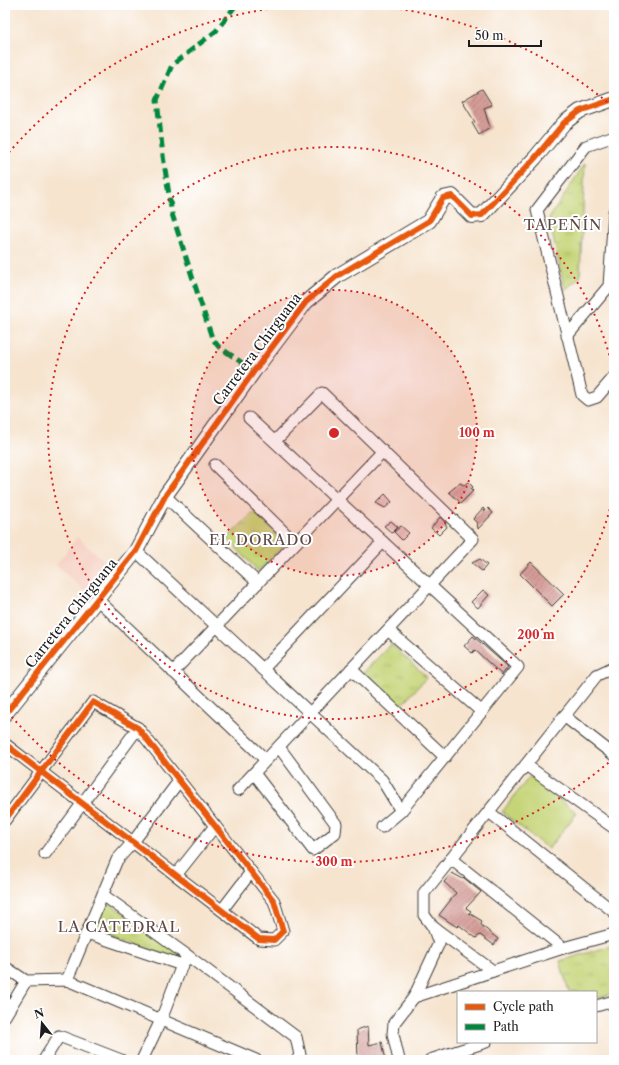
<svg xmlns="http://www.w3.org/2000/svg" width="619" height="1065" font-family="'Libre Caslon Text',serif">
<style>
.built{fill:#f6d2c4}
.grass{fill:url(#grass-tufts);stroke:#707849}
.garden{fill:#c5d476;stroke:#707849}
.building{fill:url(#building-hatch)}
.lines{fill:none;stroke-linecap:round;stroke-linejoin:round}
.minor-casing{stroke:#3d3a37;stroke-width:13}
.tertiary-casing{stroke:#3d3a37;stroke-width:16}
.minor{stroke:#fff;stroke-width:11}
.tertiary{stroke:#fff;stroke-width:14}
.quiet{stroke:#00873e;stroke-width:5;stroke-dasharray:10 5;stroke-linecap:butt}
.cycleway-casing{stroke:#fff;stroke-width:8}
.cycleway{stroke:#e8590c;stroke-width:6}
.ring{fill:none;stroke:#d62828;stroke-width:2;stroke-dasharray:2 4}
.labels{text-anchor:middle;dominant-baseline:central;stroke-width:4;stroke-linejoin:round;paint-order:stroke}
.street-label{font-size:14px;fill:#1c1c1c;stroke:#fff}
.neighbourhood-label{font-size:15px;letter-spacing:1px;fill:#5d4947;stroke:#fff}
.centre{fill:#d62828;stroke:#fff;stroke-width:2}
.ring-label{font-size:12px;text-anchor:middle;font-weight:bold;fill:#d62828;stroke:#fff;stroke-width:4;stroke-linejoin:round;paint-order:stroke}
</style>
<defs>
<pattern id="grass-tufts" width="24" height="20" patternUnits="userSpaceOnUse"><rect width="24" height="20" fill="#c5d476"/><path d="M3 7l-1-3M5 7V3M7 7l1-3M15 17l-1-3M17 17v-4M19 17l1-3" fill="none" stroke="#a9b566"/></pattern>
<pattern id="building-hatch" width="6" height="6" patternUnits="userSpaceOnUse"><rect width="6" height="6" fill="#d69d98"/><path d="M-1 1l2-2M0 6l6-6M5 7l2-2" fill="none" stroke="#ad7f7b"/></pattern>
</defs>
<rect width="100%" height="100%" fill="#fff"/>
<filter id="ink" filterUnits="userSpaceOnUse"><feTurbulence type="fractalNoise" baseFrequency=".025" numOctaves="2"/><feDisplacementMap in="SourceGraphic" scale="8" xChannelSelector="R" yChannelSelector="G"/><feConvolveMatrix kernelMatrix="1 2 1 2 8 2 1 2 1" color-interpolation-filters="sRGB"/></filter>
<filter id="wash" filterUnits="userSpaceOnUse"><feTurbulence type="fractalNoise" baseFrequency=".012" numOctaves="4" result="noise"/><feDisplacementMap in="SourceGraphic" scale="16" xChannelSelector="R" yChannelSelector="G"/><feGaussianBlur stdDeviation="0.9" result="paint"/><feColorMatrix in="noise" values="0 0 0 0 0 0 0 0 0 0 0 0 0 0 0 0 0 1.4 0 .05"/><feComposite in="paint" operator="in"/></filter>
<g filter="url(#wash)">
<rect width="100%" height="100%" fill="#f6e4cf"/>
<path class="built" d="M77,537L106,562L107,561L117,568L93,598L56,565Z"/>
<g class="grass">
<path d="M585,163L580,277L565,290L549,219Z"/>
<path d="M255,511L286,544L258,571L227,538Z"/>
<path d="M391,644L427,677L400,707L363,673Z"/>
<path d="M107,901L183,955L180,961L95,928Z"/>
<path d="M614,945V993L596,999V992H569L560,961Z"/>
</g>
<path class="garden" d="M530,776L577,813L548,849L502,812Z"/>
<g id="blocks">
<g class="building">
<path d="M482,89L492,105L484,108L490,128L479,135L472,123L475,122L462,101Z"/>
<path d="M468,482L473,487L471,489L473,491L461,503L449,492L460,483L464,485Z"/>
<path d="M385,494L392,502L385,508L376,503Z"/>
<path d="M483,508L485,511L488,508L493,513L478,529L477,523L473,519Z"/>
<path d="M440,517L444,521L447,527L439,535L431,528Z"/>
<path d="M391,521L398,527L392,533L384,526Z"/>
<path d="M401,526L409,533L402,540L394,532Z"/>
<path d="M480,559L487,565L482,571L472,563Z"/>
<path d="M531,562L564,594L552,606L520,574Z"/>
<path d="M483,590L489,595L478,608L471,602Z"/>
<path d="M473,636L508,667L502,675L475,650L472,653L464,646Z"/>
<path d="M452,873L463,879L464,878L481,892L466,908L471,911L469,913L482,921L481,925L498,939L494,945L480,935L476,938L459,925L457,927L439,915L456,893L444,882Z"/>
<path d="M368,1026L369,1045L382,1042L386,1060H358L357,1030Z"/>
</g>
</g>
</g>
<g filter="url(#ink)">
<use href="#blocks" fill-opacity="0" stroke="#3d3a37" stroke-width="1"/>
<g class="lines">
<defs>
<g id="minor">
<path d="M614,136L586,146L537,210L582,395L588,400L597,397L614,377"/>
<path d="M567,336L609,286L614,212"/>
<path d="M249,418L518,667L401,811L382,827"/>
<path d="M215,465L295,543"/>
<path d="M165,496L258,583"/>
<path d="M136,551L382,780L401,811"/>
<path d="M97,599L266,760"/>
<path d="M388,630L482,712"/>
<path d="M263,669L383,542"/>
<path d="M351,669L445,757"/>
<path d="M173,672L383,451"/>
<path d="M564,716L614,755"/>
<path d="M5,744C90,809 175,874 259,939L274,940L283,931L274,901L138,728L93,702L5,820"/>
<path d="M526,765L614,828"/>
<path d="M254,773L313,850L335,833L336,824L279,747"/>
<path d="M238,790L473,539L322,393L275,441"/>
<path d="M489,812L614,912"/>
<path d="M45,854L138,728"/>
<path d="M451,859L563,948"/>
<path d="M176,875L215,826"/>
<path d="M103,895L188,956L296,1037L300,1055L297,1060"/>
<path d="M222,910L251,872"/>
<path d="M433,927L493,971"/>
<path d="M87,933L182,965"/>
<path d="M5,967L26,981L67,980L256,1060"/>
<path d="M67,980L117,860L133,842L179,781"/>
<path d="M414,997L563,948L614,934"/>
<path d="M596,1006L614,1001"/>
<path d="M5,1016L26,981"/>
<path d="M44,1060L59,1036L121,1060"/>
<path d="M142,1060L161,1020L182,965L188,956"/>
<path d="M399,1060L393,1034L394,1023L414,997L439,943L433,927L424,915V893L597,675L614,667"/>
<path d="M430,1060L486,1042"/>
</g>
<path id="tertiary" d="M5,714L136,551L165,496L254,371L306,302L337,276L429,221L443,198L452,196L472,216L482,215L535,158L564,123L580,111L614,99"/>
</defs>
<use href="#minor" class="minor-casing"/>
<use href="#tertiary" class="tertiary-casing"/>
<use href="#minor" class="minor"/>
<use href="#tertiary" class="tertiary"/>
<path class="quiet" d="M236,5L216,31L172,65L157,100L163,156L172,214L212,338L218,346L254,371"/>
<defs>
<g id="cycleway">
<path d="M5,714L136,551L165,496L254,371L306,302L337,276L429,221L443,198L452,196L472,216L482,215L535,158L564,123L580,111L614,99"/>
<path d="M5,744C90,809 175,874 259,939L274,940L283,931L274,901L138,728L93,702L5,820"/>
</g>
</defs>
<use href="#cycleway" class="cycleway-casing"/>
<use href="#cycleway" class="cycleway"/>
</g>
</g>
<circle cx="334" cy="433" r="143" fill="#d62828" fill-opacity=".12"/>
<g class="ring">
<circle cx="334" cy="433" r="143"/>
<path d="M614 492A286 286 0 1 1 614 374"/>
<path d="M613 759A429 429 0 0 1 5 709M5 157A429 429 0 0 1 304 5M364 5A429 429 0 0 1 613 107"/>
</g>
<g class="labels">
<g class="street-label">
<text transform="translate(257 349) rotate(-53)">Carretera Chirguana</text>
<text transform="translate(71 613) rotate(-51)">Carretera Chirguana</text>
</g>
<g class="neighbourhood-label">
<text x="563" y="224">TAPEÑÍN</text>
<text x="261" y="539">EL DORADO</text>
<text x="119" y="926">LA CATEDRAL</text>
</g>
</g>
<circle cx="334" cy="433" r="6" class="centre"/>
<g class="ring-label">
<text x="477" y="437">100 m</text>
<text x="536" y="639">200 m</text>
<text x="334" y="866">300 m</text>
</g>
<rect width="619" height="1065" fill="none" stroke="#fff" stroke-width="20"/>
<rect x="457" y="991" width="140" height="52" fill="#ffffff" stroke="#a4a4a4"/>
<rect x="465" y="1004" width="20" height="6" fill="#e8590c" stroke="#a4a4a4"/>
<text x="493" y="1011" font-size="12" fill="#1c1c1c">Cycle path</text>
<rect x="465" y="1024" width="20" height="6" fill="#00873e" stroke="#a4a4a4"/>
<text x="493" y="1031" font-size="12" fill="#1c1c1c">Path</text>
<g transform="translate(42 1023) rotate(343)" stroke="#ffffff" stroke-width="3" paint-order="stroke">
<path d="M0-3L7 15L0 10L-7 15Z" fill="#1c1c1c"/>
<text y="-6" font-size="11" font-weight="bold" text-anchor="middle" fill="#1c1c1c">N</text>
</g>
<path d="M469 40v6h72v-6" fill="none" stroke="#1c1c1c" stroke-width="2"/>
<text x="475" y="40" font-size="12" fill="#1c1c1c" stroke="#ffffff" stroke-width="3" paint-order="stroke">50 m</text>
</svg>
